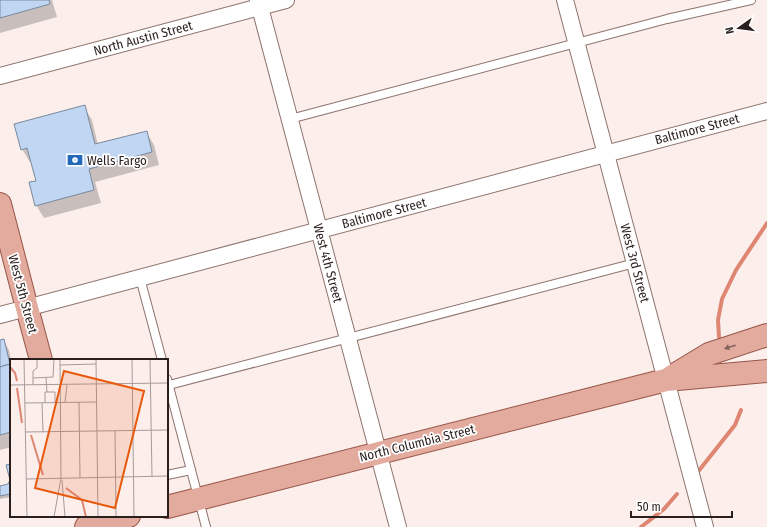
<svg xmlns="http://www.w3.org/2000/svg" width="767" height="527" font-family="'Fira Sans Condensed',sans-serif">
<style>
.shadow{fill:#0003}
.lines{fill:none;stroke-linecap:round;stroke-linejoin:round}
.stream{stroke:#df8673;stroke-width:4}
.building{fill:#c0d6f2;stroke:#79899d}
.lane-casing{stroke:#8e736c;stroke-width:10}
.street-casing{stroke:#8e736c;stroke-width:18}
.primary-casing{stroke:#975547;stroke-width:24}
.lane{stroke:#fff;stroke-width:8}
.street{stroke:#fff;stroke-width:16}
.primary{stroke:#e3aa9e;stroke-width:22}
.oneway{fill:#86645e}
.labels{text-anchor:middle;dominant-baseline:central;stroke-width:3.5;stroke-linejoin:round;paint-order:stroke}
.street-label{font-size:13px;fill:#2a1f1d;stroke:#fff}
.poi-label{font-size:13px;fill:#2a1f1d;stroke:#fff;text-anchor:start}
.inset-river{fill:none;stroke:#df8673;stroke-width:2}
.inset-road{fill:none;stroke:#a79b99;stroke-width:1}
.view{fill:#e8590c;fill-opacity:0.15;stroke:#e8590c;stroke-width:2}
.inset-edge{fill:none;stroke:#2a1f1d;stroke-width:2}
</style>
<rect width="100%" height="100%" fill="#fbeeeb"/>
<g class="shadow">
<path d="M0,0H52L57,17L0,33Z"/>
<path d="M84,107L92,120L98,145L146,132L154,145L159,165L95,182L101,203L44,218L36,205L37,181L32,162H30L22,149Z"/>
<path d="M3,340L9,350L11,360V447L0,450V341Z"/>
<path d="M11,481V497L0,499V487L9,485Z"/>
</g>
<g class="lines">
<g class="stream">
<path d="M719,337L718,320L722,299L736,270L767,223"/>
<path d="M697,473L735,425L741,410"/>
<path d="M641,527L664,509L677,494"/>
</g>
</g>
<g class="building">
<path d="M0,0H49L50,4L0,18Z"/>
<path d="M85,105L95,144L147,131L152,152L89,169L94,190L35,206L29,182L36,181L27,148L21,150L14,124Z"/>
<path d="M4,339L10,364L0,367V340Z"/>
<path d="M10,364L11,367V432L0,435V367Z"/>
<path d="M11,464V494H10L0,496V486L8,484L10,480L6,465Z"/>
</g>
<g class="lines">
<defs>
<g id="lane">
<path d="M290,119L667,19L751,0"/>
<path d="M140,278L162,360"/>
<path d="M167,379L206,527"/>
<path d="M169,385L635,263"/>
<path d="M167,475L191,470"/>
</g>
<g id="street">
<path d="M258,0L398,527"/>
<path d="M565,0L705,527"/>
<path d="M0,76L286,0"/>
<path d="M0,315L767,111"/>
</g>
<g id="primary">
<path d="M0,204L27,308L41,360"/>
<path d="M671,377L709,354L767,335"/>
<path d="M167,507L666,380L767,371"/>
<path d="M86,527L129,516"/>
</g>
</defs>
<use href="#lane" class="lane-casing"/>
<use href="#street" class="street-casing"/>
<use href="#primary" class="primary-casing"/>
<use href="#lane" class="lane"/>
<use href="#street" class="street"/>
<use href="#primary" class="primary"/>
</g>
<defs><path id="oneway-solid" d="M-6-.8H1V-3.2L6.5 0L1 3.2V.8H-6Z"/></defs>
<use class="oneway" href="#oneway-solid" transform="translate(730 347) rotate(162)"/>
<defs>
<symbol id="bank-bare" viewBox="-9 -9 18 18"><path d="M-6-4H6V4H-6ZM0-2.3a2.3 2.3 0 1 0 0 4.6a2.3 2.3 0 1 0 0-4.6Z" fill="#2369b9" stroke="#fff" stroke-width="2.5" paint-order="stroke"/></symbol>
</defs>
<g fill-rule="evenodd">
<use href="#bank-bare" x="64" y="149" width="22" height="22"/>
</g>
<g class="labels">
<g class="street-label">
<text transform="translate(143 38) rotate(-15)">North Austin Street</text>
<text transform="translate(697 129) rotate(-15)">Baltimore Street</text>
<text transform="translate(384 213) rotate(-15)">Baltimore Street</text>
<text transform="translate(328 263) rotate(75)">West 4th Street</text>
<text transform="translate(635 263) rotate(75)">West 3rd Street</text>
<text transform="translate(23 294) rotate(75)">West 5th Street</text>
<text transform="translate(417 443) rotate(-14)">North Columbia Street</text>
</g>
<g class="poi-label">
<text x="87" y="160">Wells Fargo</text>
</g>
</g>
<g transform="translate(10 359)">
<rect width="158" height="158" fill="#fbeeeb"/>
<path class="inset-river" d="M0,8L5,14L7,22M7,29L12,64M21,76L33,116M56,129L72,141L76,158"/>
<path class="inset-road" d="M14,0L17,158M86,0L88,158M122,0L124,158M140,0L142,118M50,6L86,5M23,19L43,18L44,0M36,19L37,33H45V44M0,26L158,24M23,26V12L27,9V0H30M55,43L57,26M69,43L70,119M15,44L87,43M32,44L33,73M35,44V33H37M105,72L106,158M15,73L158,71M16,120L158,117M52,121L55,158M44,158L51,119L50,0"/>
<path class="view" d="M54,12L134,32L105,149L25,129Z"/>
<rect width="158" height="158" class="inset-edge"/>
</g>
<g transform="translate(739 28) rotate(256)" stroke="#ffffff" stroke-width="3" paint-order="stroke">
<path d="M0-3L7 15L0 10L-7 15Z" fill="#2a1f1d"/>
<text y="-6" font-size="11" font-weight="bold" text-anchor="middle" fill="#2a1f1d">N</text>
</g>
<path d="M631 511v6h101v-6" fill="none" stroke="#2a1f1d" stroke-width="2"/>
<text x="637" y="511" font-size="12" fill="#2a1f1d" stroke="#ffffff" stroke-width="3" paint-order="stroke">50 m</text>
</svg>
